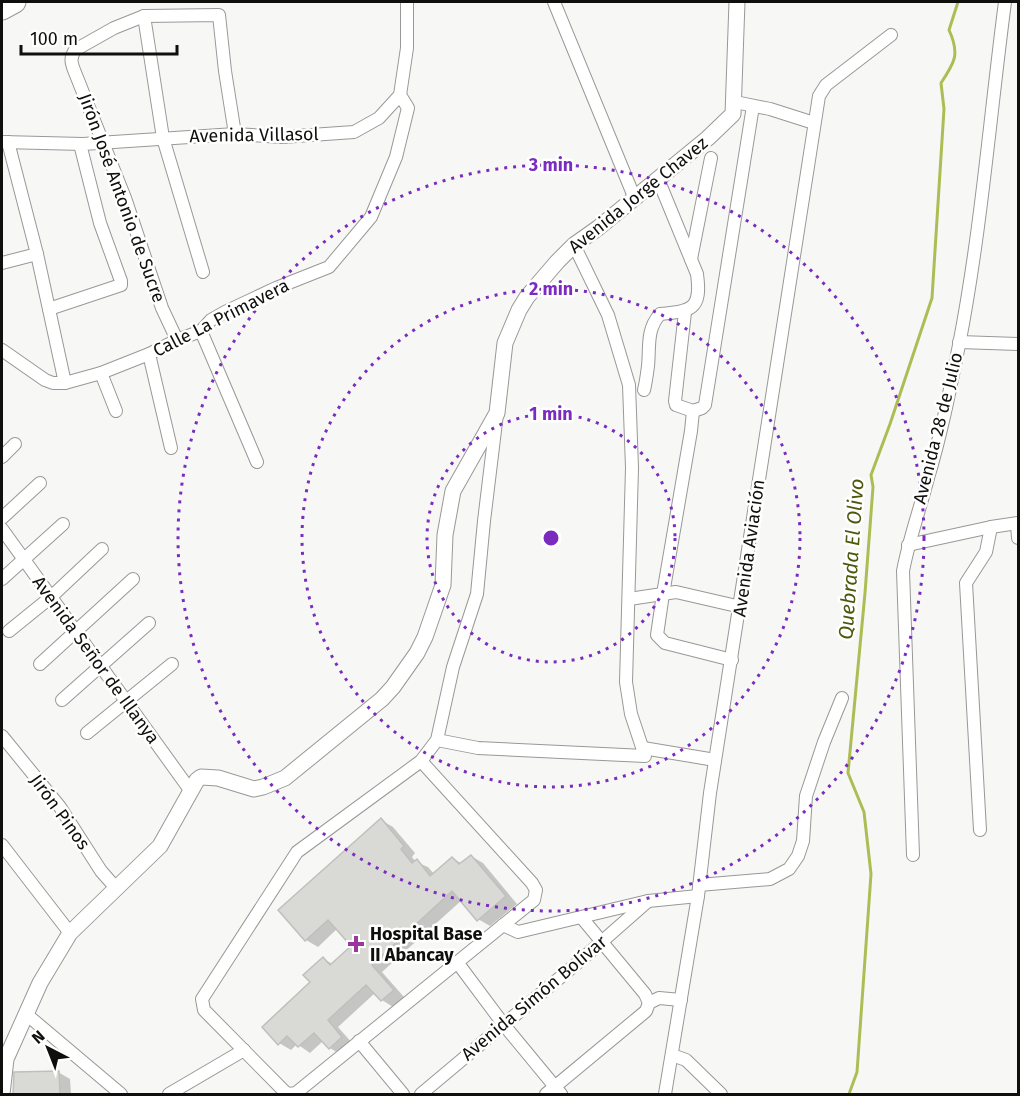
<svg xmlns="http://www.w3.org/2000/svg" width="1020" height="1096" font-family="'Fira Sans',sans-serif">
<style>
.shadow{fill:#0003}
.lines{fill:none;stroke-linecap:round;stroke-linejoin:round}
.stream{stroke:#adbd56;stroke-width:3}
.building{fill:#d9dad6;stroke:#bfc0bd;stroke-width:1.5}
.minor-casing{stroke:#989996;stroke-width:14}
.tertiary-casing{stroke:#989996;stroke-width:17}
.trunk-casing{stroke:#989996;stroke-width:23}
.minor{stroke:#fff;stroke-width:12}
.tertiary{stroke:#fff;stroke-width:15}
.trunk{stroke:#fff;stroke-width:21}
.ring{fill:none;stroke:#7b2cbf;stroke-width:3;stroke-dasharray:3 6}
.poi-dot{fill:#9b379d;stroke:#fff;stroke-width:2}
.labels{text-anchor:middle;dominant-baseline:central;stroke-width:5;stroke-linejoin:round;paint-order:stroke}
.street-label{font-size:18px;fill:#0f0f0e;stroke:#fff}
.poi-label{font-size:18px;font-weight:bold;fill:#0f0f0e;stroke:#fff;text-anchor:start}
.water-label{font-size:20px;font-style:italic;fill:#4e580a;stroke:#fff}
.centre{fill:#7b2cbf;stroke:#fff;stroke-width:3}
.ring-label{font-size:18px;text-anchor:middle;font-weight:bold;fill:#7b2cbf;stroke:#fff;stroke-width:5;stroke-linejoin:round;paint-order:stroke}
</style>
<rect width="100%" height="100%" fill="#f7f8f5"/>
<g class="shadow">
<path d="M381,820L393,827L415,853L412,857L416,862L428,867L434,874L453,858L462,864L471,856L483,863L517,904L490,926L478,919L462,900L382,972L404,997L393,1007L382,1000L375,993L338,1027L353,1044L341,1055L330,1048L323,1041L310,1053L297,1044L291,1050L279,1043L323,959L333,964L353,946L338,928L318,947L306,940Z"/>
<path d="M58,1072L70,1079L71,1094H15Z"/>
</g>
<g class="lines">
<path class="stream" d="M849,1094L857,1072L871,874L864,812L848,773L865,593L873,487L871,475L890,424L932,298L944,109L941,83C955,62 960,54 949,30L958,2"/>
</g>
<g class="building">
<path d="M381,818L404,846L401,849L412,863L417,859L430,876L452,857L459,864L471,855L506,896L477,921L452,891L372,965L394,990L381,1001L366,985L328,1020L342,1037L329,1049L314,1033L298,1047L287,1036L278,1045L262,1027L310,982L303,975L323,957L330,965L351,946L328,920L305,941L278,910Z"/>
<path d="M59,1071L60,1095H13L14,1072Z"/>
</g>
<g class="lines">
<defs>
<g id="minor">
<path d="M554,2L635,199"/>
<path d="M144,16L163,138L203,272"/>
<path d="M735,102L770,109L814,123"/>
<path d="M2,142L83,144L235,134L282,137L354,132L379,118L400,95L407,48V2"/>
<path d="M8,142L37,254L65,383"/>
<path d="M691,259L711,158"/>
<path d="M2,263L37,254"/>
<path d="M49,309L121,285V281L100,223L80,144"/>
<path d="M685,312L675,401L676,405L693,411L691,431L663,594L657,635L665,643L732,660"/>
<path d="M201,331L257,462"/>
<path d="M177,340L162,308L125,198L74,70C71,62 70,58 75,50L114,28L144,16L219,15L225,71L235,134"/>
<path d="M959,342L1018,344"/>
<path d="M2,350L45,380L53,383H65L101,373L149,354L177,340L201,331L211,320L225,312L276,288L329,267L371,217L396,157L408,108L400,95"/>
<path d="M149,354L171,448"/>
<path d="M101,373L116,411"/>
<path d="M644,390C646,382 647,374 648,366C650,347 646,330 660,314C691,311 702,310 697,274L658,179"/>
<path d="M693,411L702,408L705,405L753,106"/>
<path d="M2,457L15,444"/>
<path d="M2,518L40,483"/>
<path d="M1017,524L1018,538"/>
<path d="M2,529L190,790"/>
<path d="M908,545L991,527L1018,523"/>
<path d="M2,579L63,524"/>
<path d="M629,599L676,592L741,607"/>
<path d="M9,631L51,597L102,549"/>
<path d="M40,664L133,579"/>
<path d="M62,700L149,623"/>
<path d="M87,733L172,664"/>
<path d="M2,736L60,807L101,871L116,888"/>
<path d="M437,740L478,748L645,756L631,714L626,682L632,468L629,385L608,315L574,245"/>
<path d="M643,748L715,760"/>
<path d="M421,761L532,883L536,890L534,900L296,1093L289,1094L285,1092L207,1013L204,1010L202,999L297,852L421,761L437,740L453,667L477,594L484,521L497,414"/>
<path d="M980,830L966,583L986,552L991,527"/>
<path d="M2,845L70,933"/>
<path d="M913,855L903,571C909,539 920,509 928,478C941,435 950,390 959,345C981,232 990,116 1005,2"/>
<path d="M699,885L770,879L789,869L798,856L803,841L806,796L824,742L842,698"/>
<path d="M582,918L645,994L649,1003"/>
<path d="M503,925L518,932L648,901L698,896"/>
<path d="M457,962L504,1025L561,1094"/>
<path d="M26,1014L121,1094"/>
<path d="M359,1041L403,1094"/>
<path d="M672,1055L686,1060L721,1094"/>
<path d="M169,1094L244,1050"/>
<path d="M421,1094L581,960L648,901"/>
<path d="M546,1094L646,1011L649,1003L659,998L681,1000"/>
<path d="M665,1094L698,896L710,793L819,96L826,85L891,35"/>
</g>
<path id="tertiary" d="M2,1094L6,1059L40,983L70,933L160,846L197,780L201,777L218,778L254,789L263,787L285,778L382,699L393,687L417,653L425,637L443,585L445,535L453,491L497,413L505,343L519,310L527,297L557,262L574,245L598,228L708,138L733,114L737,2"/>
<path id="trunk" d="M2,9L15,2"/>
</defs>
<use href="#minor" class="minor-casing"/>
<use href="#tertiary" class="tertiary-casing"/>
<use href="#trunk" class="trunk-casing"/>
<use href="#minor" class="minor"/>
<use href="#tertiary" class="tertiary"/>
<use href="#trunk" class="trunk"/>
</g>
<g class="ring">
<circle cx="551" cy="538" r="124"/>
<circle cx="551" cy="538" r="249"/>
<circle cx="551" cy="538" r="373"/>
</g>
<path class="poi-dot" d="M353 935h6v6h6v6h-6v6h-6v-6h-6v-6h6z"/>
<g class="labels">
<g class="street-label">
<text transform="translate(254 135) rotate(-1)">Avenida Villasol</text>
<text transform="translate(638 195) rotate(-39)">Avenida Jorge Chavez</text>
<text transform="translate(122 198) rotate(70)">Jirón José Antonio de Sucre</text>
<text transform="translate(221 318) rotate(-27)">Calle La Primavera</text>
<text transform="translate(938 428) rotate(-76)">Avenida 28 de Julio</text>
<text transform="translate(749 548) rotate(-82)">Avenida Aviación</text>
<text transform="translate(96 660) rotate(54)">Avenida Señor de Illanya</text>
<text transform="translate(60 812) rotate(54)">Jirón Pinos</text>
<text transform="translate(534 998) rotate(-40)">Avenida Simón Bolívar</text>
</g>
<g class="poi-label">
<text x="370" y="934">Hospital Base<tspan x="370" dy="21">II Abancay</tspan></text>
</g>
<g class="water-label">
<text transform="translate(851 559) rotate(-86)">Quebrada El Olivo</text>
</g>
</g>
<circle cx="551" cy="538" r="9" class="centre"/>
<g class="ring-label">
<text x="551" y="171">3 min</text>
<text x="551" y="295">2 min</text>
<text x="551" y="420">1 min</text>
</g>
<rect width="1020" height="1096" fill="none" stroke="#0f0f0e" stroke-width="6"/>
<g transform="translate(48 1048) rotate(318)" stroke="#ffffff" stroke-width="4.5" paint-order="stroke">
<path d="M0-4.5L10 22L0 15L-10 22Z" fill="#0f0f0e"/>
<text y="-9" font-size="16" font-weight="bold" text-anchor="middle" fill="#0f0f0e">N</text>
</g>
<path d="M21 45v9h156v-9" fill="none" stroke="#0f0f0e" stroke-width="3"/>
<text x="30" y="45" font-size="18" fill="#0f0f0e" stroke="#ffffff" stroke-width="4.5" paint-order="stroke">100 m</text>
</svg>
